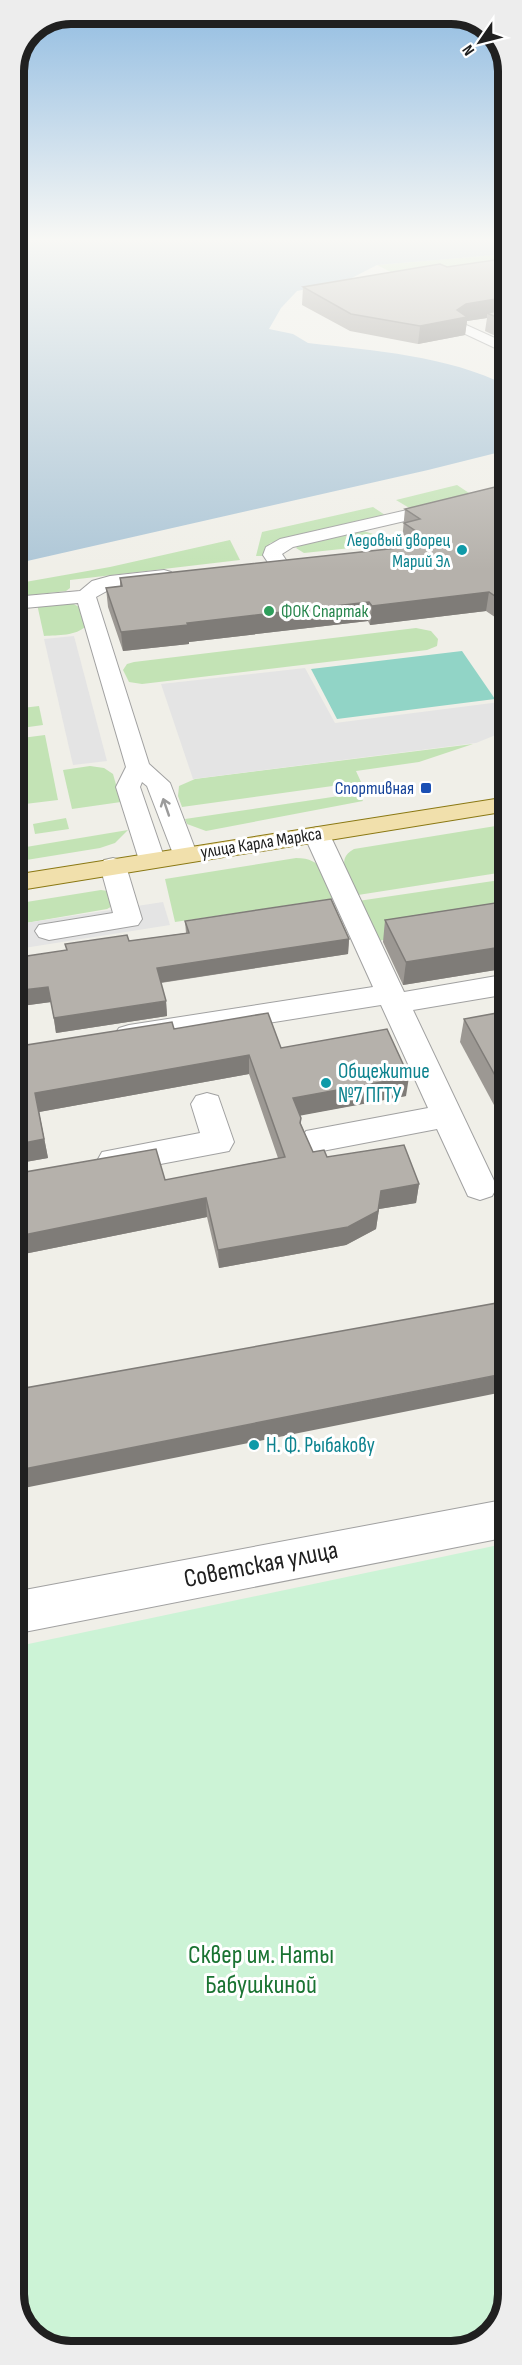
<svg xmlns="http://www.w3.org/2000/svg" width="522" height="2365" font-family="'Sofia Sans Condensed',sans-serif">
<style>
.grass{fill:#c3e3b5}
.park{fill:#ccf3d6}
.pitch{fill:#91d4c6}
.parking{fill:#e4e4e4}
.water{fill:#aec7d7}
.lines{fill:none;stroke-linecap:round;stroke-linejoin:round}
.minor-casing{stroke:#a1a1a1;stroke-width:2}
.major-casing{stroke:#8a7813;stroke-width:2}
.minor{fill:#fff;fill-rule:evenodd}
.major{fill:#f1e0ac;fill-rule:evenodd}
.wall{fill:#9c9893}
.shaded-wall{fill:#7f7c78}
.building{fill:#b5b1ab;stroke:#7f7c78;stroke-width:1.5}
.oneway{stroke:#9b9b9b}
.culture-dot{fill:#0f9aa8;stroke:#fff;stroke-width:2}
.leisure-dot{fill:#2e9e5b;stroke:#fff;stroke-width:2}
.transit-dot{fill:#1a4fb4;stroke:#fff;stroke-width:2}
.labels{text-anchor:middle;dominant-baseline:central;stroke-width:6;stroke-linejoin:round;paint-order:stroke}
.far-culture-label{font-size:18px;fill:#0d838f;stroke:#fff;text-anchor:end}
.far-leisure-label{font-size:18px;fill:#27864d;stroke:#fff;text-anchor:start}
.far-transit-label{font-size:18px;fill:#164399;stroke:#fff;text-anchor:end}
.far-street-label{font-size:18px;fill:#202020;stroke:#fff}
.culture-label{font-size:21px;fill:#0d838f;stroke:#fff;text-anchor:start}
.near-street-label{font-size:26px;fill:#202020;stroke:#fff}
.near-park-label{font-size:26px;fill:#1a7332;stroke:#fff}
.rim{fill:none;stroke:#202020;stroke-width:8}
</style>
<rect width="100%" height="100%" fill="#f0efe8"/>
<g class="grass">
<path d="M508,254V268L407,280L377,265Z"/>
<path d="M457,485L472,495L411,509L396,500Z"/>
<path d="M373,507L385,515L270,543L264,556H256L262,532Z"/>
<path d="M361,530L373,534L379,545L304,553L296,548L300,545Z"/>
<path d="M230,540L240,560L70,580V588L66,591L14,597V584L110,567Z"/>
<path d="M70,602L81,608L86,626C76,636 58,635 44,636L37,604Z"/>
<path d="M17,607L28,654L14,655V608Z"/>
<path d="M416,628L431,631L438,639L437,646L427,650L142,684L129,682L123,670L127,664L134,662Z"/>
<path d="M39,706L43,725L14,729V709Z"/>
<path d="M45,735L58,800L25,804L14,739Z"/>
<path d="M473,744L419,762L356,771L361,782L182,807L178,796L179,786L195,779Z"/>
<path d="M90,766L104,768L113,774L121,802L72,809L63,770Z"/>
<path d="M359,793L363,801L206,831L187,824L185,819Z"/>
<path d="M66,818L69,829L35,834L33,824Z"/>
<path d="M508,824V874L498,873L358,895C351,879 333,860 354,849Z"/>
<path d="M128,830L115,843L100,848L14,862V849Z"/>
<path d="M296,858C324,858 324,876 336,898L175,922L165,879Z"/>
<path d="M500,880L508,881V921L377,941L358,901Z"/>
<path d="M101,890L114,892L116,904L107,909L20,924L24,948L14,949V904Z"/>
</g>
<path class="park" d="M508,1543V2294L494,2332L462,2350L64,2351L33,2337L15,2305L14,1647Z"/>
<path class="pitch" d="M462,651L495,699L337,719L311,669Z"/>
<g class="parking">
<path d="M74,636L107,761L73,765L44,639Z"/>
<path d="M305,668L335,723L500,702L508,713V730L476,743L193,779L161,684Z"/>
<path d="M163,902L170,925L24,948L19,924Z"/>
</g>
<path class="water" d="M14,239H508V254L377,265L346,281L297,291L281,308L269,329L293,334L308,343C375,351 446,355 508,386V450L428,470L14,564Z"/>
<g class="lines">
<defs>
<g id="minor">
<path d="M464,324L508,344V354L459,331L457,328L459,325Z"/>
<path d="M508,487V497L293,547L282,554L288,563L285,567H271L263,555L266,547L280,539Z"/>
<path d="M164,570L171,572L174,576L171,580L114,587L96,597L149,764L170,783L197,854L193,859L184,862L175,859L147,786L142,782L140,787L165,860L161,866L152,868L143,866L139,860L116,787L126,767L78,603L14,609V597L80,591L92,581L110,576Z"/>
<path d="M317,827L326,830L330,835L404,992L508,974V994L413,1010L497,1187L492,1196L480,1200L468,1196L437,1129L317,1152L306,1149L301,1140L306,1131L428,1108L381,1005L129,1045L119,1042L114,1035L119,1028L129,1025L373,987L304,835L308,830Z"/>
<path d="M113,858L122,860L126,866L142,919L138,925L49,940L39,937L35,931L39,925L113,913L100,866L104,860Z"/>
<path d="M207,1093L218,1096L234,1142L229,1151L113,1173L102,1170L97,1161L102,1152L200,1133L191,1104L196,1096Z"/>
<path d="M508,1499V1537L14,1634V1592Z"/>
</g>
<path id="major" d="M508,797V811L14,891V875Z"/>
</defs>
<use href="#minor" class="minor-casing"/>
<use href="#major" class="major-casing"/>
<use href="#minor" class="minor"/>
<use href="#major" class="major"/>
</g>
<g class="wall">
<path d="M508,258V340L506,341L485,331L487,318L467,321L465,335L418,344L350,331L302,305L303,287Z"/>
<path d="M508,491V626L486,611L370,625L368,621L189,642V644L123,651L108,607L106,588L120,586V578L411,547L402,541L405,509Z"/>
<path d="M508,901V968L403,985L383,942L385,920Z"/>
<path d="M185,921L349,939L348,954L161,983L166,1001L167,1016L56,1033L51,1002L14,1007L129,941L186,933Z"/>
<path d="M508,1011V1131L460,1042L464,1019Z"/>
<path d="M174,1029L281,1048L406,1096L300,1115L301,1118V1124L313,1152L327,1157L419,1184L416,1203L379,1209L376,1229L346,1245L219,1268L207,1217L14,1256V1174L165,1180L278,1158L249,1074L39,1112L48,1158L14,1164V1047Z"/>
</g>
<g class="shaded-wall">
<path d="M508,297V314L487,313V318L467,321L465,335L418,344L420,326L457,310L466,304Z"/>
<path d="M489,592L486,611L370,625L372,606Z"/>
<path d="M369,602L368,621L189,642V644L123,651L121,632L187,623Z"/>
<path d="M349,939L348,954L158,983L157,968Z"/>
<path d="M508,946V968L403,985L406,962Z"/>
<path d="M48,987L51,1002L14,1007V991Z"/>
<path d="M166,1001L167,1016L56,1033L54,1018Z"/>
<path d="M249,1055V1074L39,1112L48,1158L14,1164V1145L35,1093Z"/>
<path d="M409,1077L406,1096L293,1117V1098Z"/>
<path d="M419,1184L416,1203L379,1209L376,1229L346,1245L219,1268L218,1250L381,1191Z"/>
<path d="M206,1198L207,1217L14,1256V1237Z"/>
<path d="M508,1373V1391L14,1490V1471Z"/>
</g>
<g class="building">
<path d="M508,258V297L466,304L457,310L467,317L420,326L351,314L303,287L440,264L447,267Z"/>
<path d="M508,309V322L487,313Z"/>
<path d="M499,486L508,491V605L489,592L372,606L369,602L187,623L188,625L121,632L106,588L122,586L120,578L435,544L404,523L420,519L405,509Z"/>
<path d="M331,899L349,939L157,968L166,1001L54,1018L48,987L14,991V958L67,950L65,944L127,935L129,941L189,933L185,921Z"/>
<path d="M508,901V946L406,962L385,920Z"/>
<path d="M508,1011V1099L464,1019Z"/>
<path d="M268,1013L281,1048L387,1029L409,1077L293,1098L301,1118L300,1123L313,1152L324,1150L327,1157L404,1145L419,1184L381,1191L378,1211L348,1227L218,1250L206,1198L14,1237V1174L156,1149L165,1180L285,1157L249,1055L35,1093L44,1139L14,1145V1047L172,1022L174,1029Z"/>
<path d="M508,1301V1373L14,1471V1390Z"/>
</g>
<defs><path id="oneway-shaft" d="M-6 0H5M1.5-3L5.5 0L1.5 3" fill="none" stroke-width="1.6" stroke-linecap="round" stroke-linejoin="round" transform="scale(1.5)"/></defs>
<use class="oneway" href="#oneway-shaft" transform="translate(166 807) rotate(-109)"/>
<linearGradient id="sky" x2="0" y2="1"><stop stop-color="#91bce1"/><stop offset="0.42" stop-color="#f8f8f5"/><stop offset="1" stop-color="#f8f8f5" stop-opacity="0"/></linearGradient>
<rect width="522" height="570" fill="url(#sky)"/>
<g class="culture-dot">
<circle cx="462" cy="550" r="6"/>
<circle cx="326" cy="1083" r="6"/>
<circle cx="254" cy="1445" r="6"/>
</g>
<circle class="leisure-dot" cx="269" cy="611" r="6"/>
<rect class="transit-dot" x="420" y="782" width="12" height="12" rx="3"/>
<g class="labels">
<g class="far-culture-label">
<text x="450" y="540">Ледовый дворец<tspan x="450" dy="21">Марий Эл</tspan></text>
</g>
<g class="far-leisure-label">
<text x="281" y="611">ФОК Спартак</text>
</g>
<g class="far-transit-label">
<text x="414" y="788">Спортивная</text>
</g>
<g class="far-street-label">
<text transform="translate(261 843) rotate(-9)">улица Карла Маркса</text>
</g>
<g class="culture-label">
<text x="338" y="1071">Общежитие<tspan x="338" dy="24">№7 ПГТУ</tspan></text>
<text x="266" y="1445">Н. Ф. Рыбакову</text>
</g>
<g class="near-street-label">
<text transform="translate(261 1565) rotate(-11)">Советская улица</text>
</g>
<g class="near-park-label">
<text x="261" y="1955">Сквер им. Наты<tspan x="261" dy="30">Бабушкиной</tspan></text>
</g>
</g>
<path d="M0 0H522V2365H0ZM71 24H451A47 47 0 0 1 498 71V2294A47 47 0 0 1 451 2341H71A47 47 0 0 1 24 2294V71A47 47 0 0 1 71 24Z" fill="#ededed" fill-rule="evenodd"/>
<path class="rim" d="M71 24H451A47 47 0 0 1 498 71V2294A47 47 0 0 1 451 2341H71A47 47 0 0 1 24 2294V71A47 47 0 0 1 71 24Z"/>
<g transform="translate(480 42) rotate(235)" stroke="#ffffff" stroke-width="4.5" paint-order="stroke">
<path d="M0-4.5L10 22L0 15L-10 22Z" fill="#202020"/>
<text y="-9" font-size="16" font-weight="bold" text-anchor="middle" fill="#202020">N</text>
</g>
</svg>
